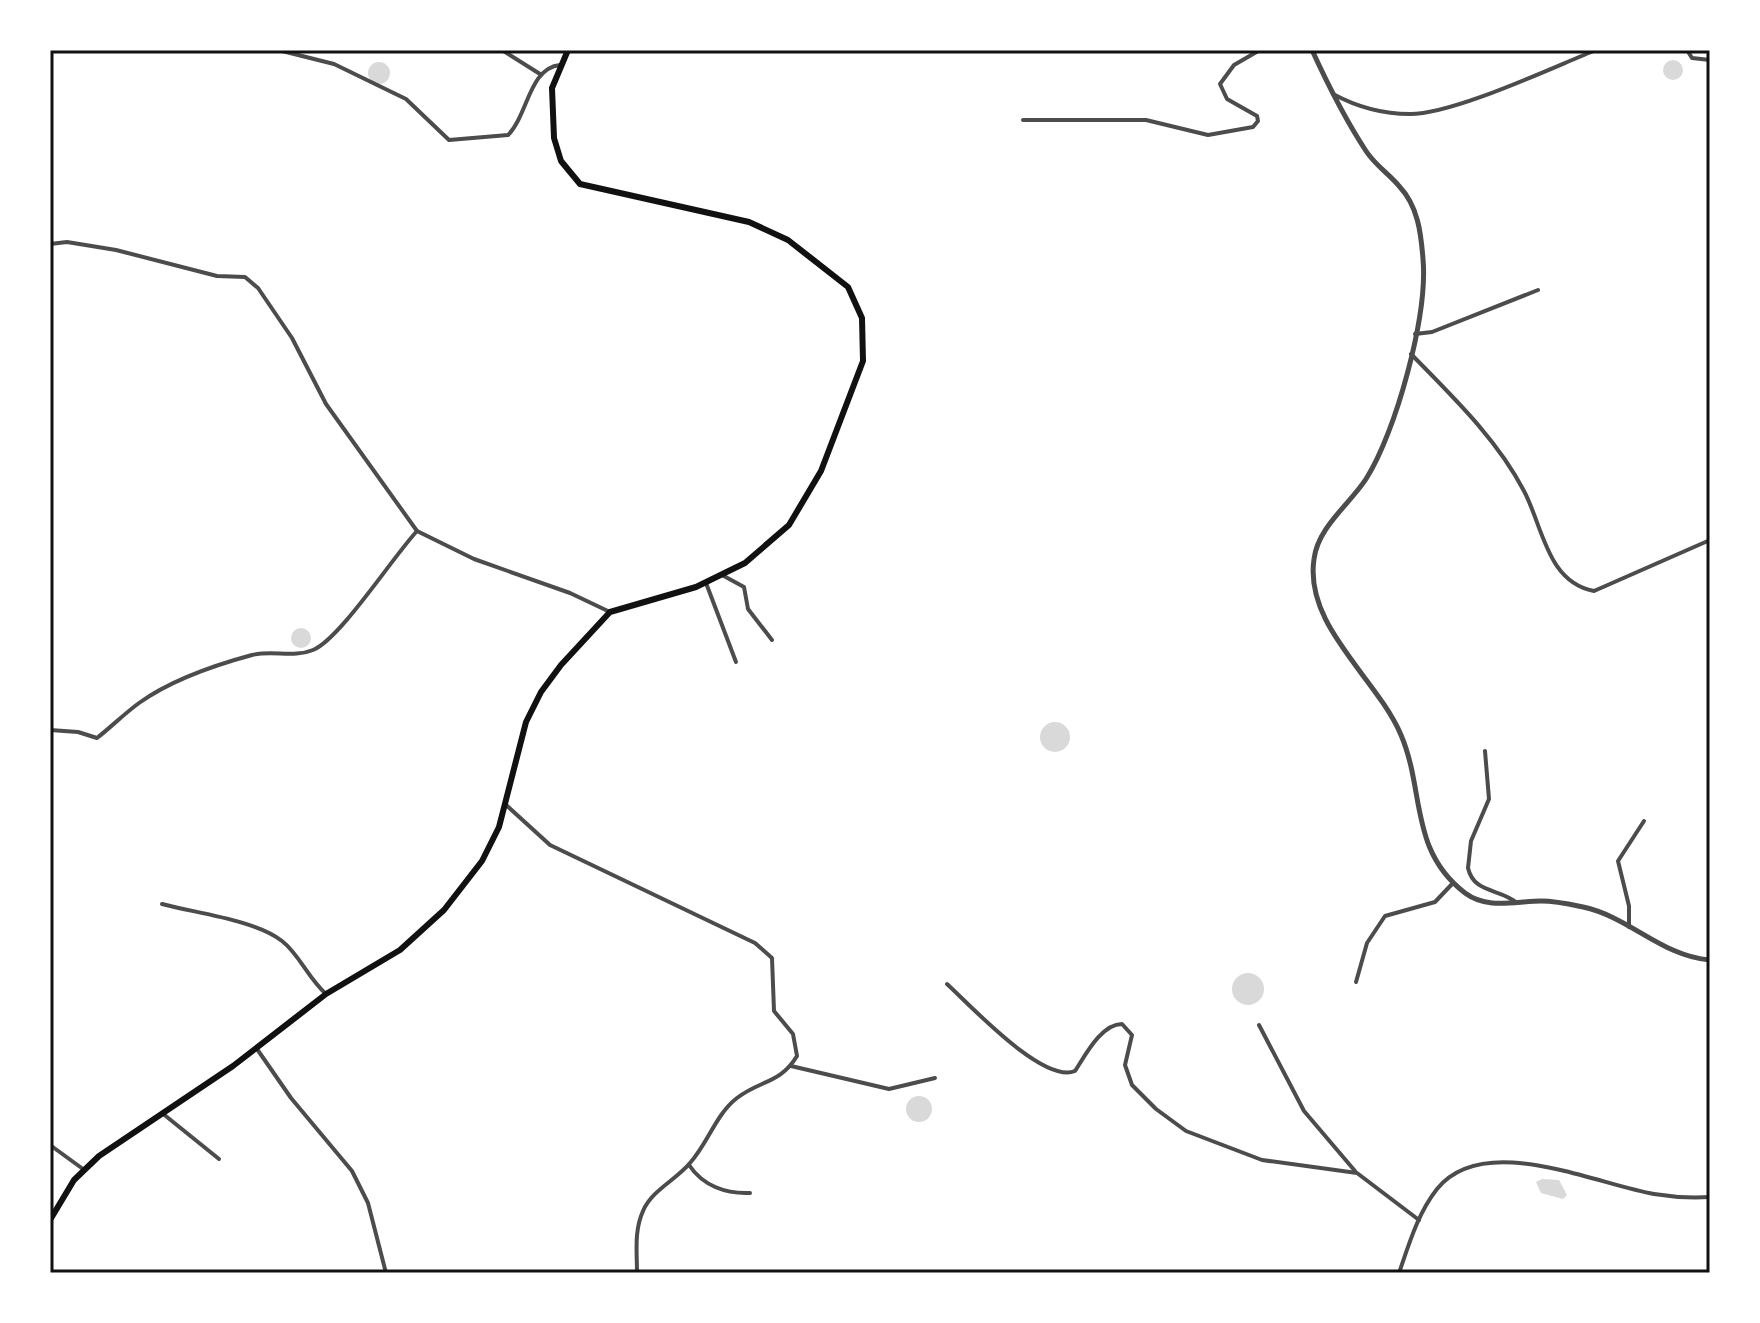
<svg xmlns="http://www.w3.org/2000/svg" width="1760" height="1323" font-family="'Noto Sans',sans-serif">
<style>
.water{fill:#d9d9d9}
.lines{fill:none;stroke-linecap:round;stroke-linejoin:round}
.minor{stroke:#4c4c4c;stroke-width:4}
.tertiary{stroke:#4c4c4c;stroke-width:5}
.secondary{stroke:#111;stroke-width:6}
.neatline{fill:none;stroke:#111;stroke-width:3}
</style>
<rect width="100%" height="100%" fill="#fff"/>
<g class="water">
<circle cx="1673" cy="70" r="10"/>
<circle cx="379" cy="73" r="11"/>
<circle cx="301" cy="638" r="10"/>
<circle cx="1055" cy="737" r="15"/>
<circle cx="1248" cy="989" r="16"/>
<circle cx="919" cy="1109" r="13"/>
<path d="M1542,1179L1559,1180L1567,1195L1563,1199L1541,1193L1536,1182Z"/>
</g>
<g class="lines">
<g class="minor">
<path d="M278,50L334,64L406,99L449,140L508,135C528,115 529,68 560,65"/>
<path d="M502,50L540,74"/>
<path d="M1687,50L1692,58L1710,60"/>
<path d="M1333,94C1357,107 1382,114 1410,114C1454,114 1551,68 1596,50"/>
<path d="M1023,120H1146L1208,135L1253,127L1258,121L1257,116L1227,99L1220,84L1234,65L1260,50"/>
<path d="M50,244L67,242L116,250L217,276L245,277L258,288L292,338L326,404L417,531L474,559L570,593L610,612"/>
<path d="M1415,334L1432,332L1538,290"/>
<path d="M1411,354C1452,396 1497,439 1524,491C1543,527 1547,582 1594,591L1710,540"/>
<path d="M722,575L744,587L748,609L772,640"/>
<path d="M706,583L736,662"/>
<path d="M50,730L78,732L97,738C111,727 124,714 139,703C171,680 215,665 252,655C272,650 294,658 313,650C340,639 392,558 417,531"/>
<path d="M1485,751L1489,799L1471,841L1468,868C1474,894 1500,888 1517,903"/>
<path d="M505,804L550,845L755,943L772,958L774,1011L793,1034L797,1056C780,1084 760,1080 737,1098C716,1114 708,1143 690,1163C676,1180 652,1190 643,1211C634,1231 637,1252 637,1273"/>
<path d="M162,904C195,913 256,920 282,941C299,954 308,978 326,994"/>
<path d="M1629,927V906L1618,861L1644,821"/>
<path d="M1356,982L1367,943L1385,916L1435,902L1453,883"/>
<path d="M947,984C970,1005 1043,1084 1075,1071C1085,1056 1101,1024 1122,1024L1132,1035L1125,1065L1132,1085L1156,1109L1186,1131L1262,1160L1357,1173L1419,1220"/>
<path d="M1259,1025L1304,1111L1355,1171"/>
<path d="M257,1049L291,1098L352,1171L368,1203L386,1273"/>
<path d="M791,1066L889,1089L935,1078"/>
<path d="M162,1113L219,1159"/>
<path d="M50,1145L83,1169"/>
<path d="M689,1165C703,1186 726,1194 750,1193"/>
<path d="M1399,1273C1409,1244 1418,1213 1437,1189C1484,1131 1595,1184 1654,1194C1672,1197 1692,1198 1710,1197"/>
</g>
<path class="tertiary" d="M1312,50C1328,85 1345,119 1366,151C1375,165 1389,174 1399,186C1418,206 1421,233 1423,259C1428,315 1396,432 1366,479C1349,505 1318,527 1314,559C1304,626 1377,678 1401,735C1425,791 1409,850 1465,893C1488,910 1515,901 1541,901C1556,901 1569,904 1583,907C1630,917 1661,956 1710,960"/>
<path class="secondary" d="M50,1220L74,1180L99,1156L233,1066L326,994L400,950L444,910L482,861L499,827L526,722L541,692L561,665L610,612L696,587L745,563L789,525L821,471L863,361L862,318L848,287L788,240L749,222L580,184L561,161L554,138L552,88L568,50"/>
</g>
<rect width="1760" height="1323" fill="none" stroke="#ffffff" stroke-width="104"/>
<rect x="52" y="52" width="1656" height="1219" class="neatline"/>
</svg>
